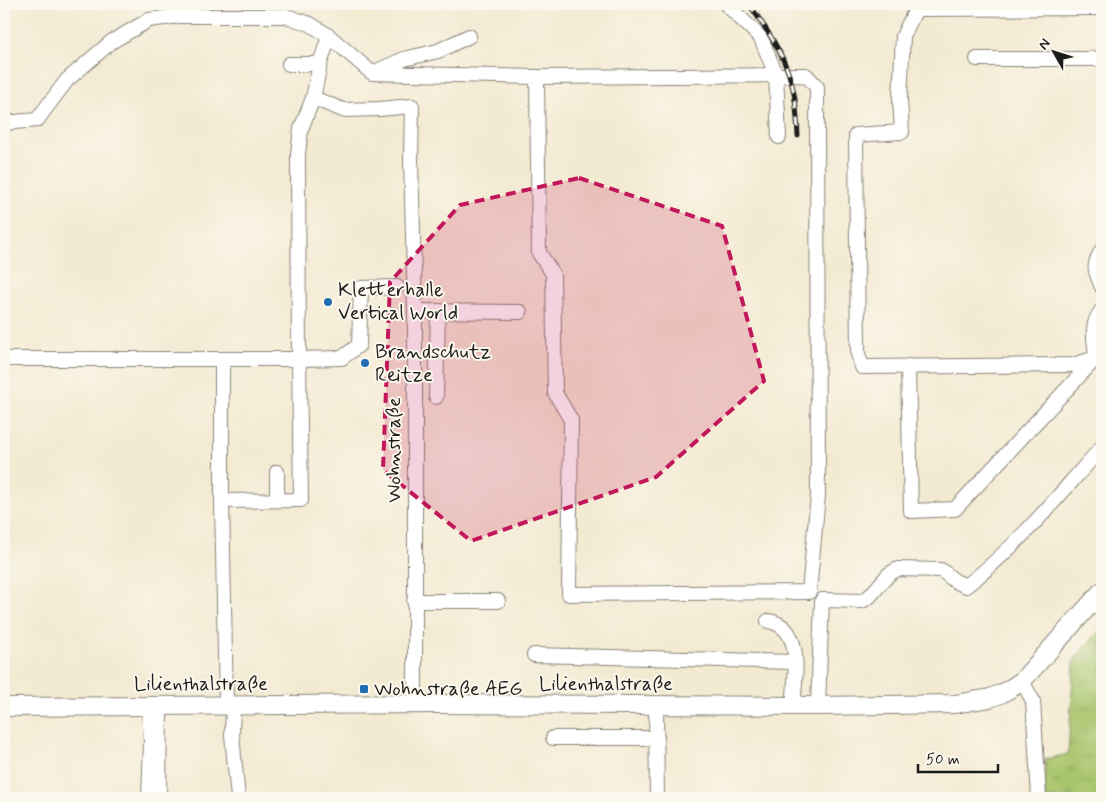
<svg xmlns="http://www.w3.org/2000/svg" width="1106" height="802" font-family="Mynerve,sans-serif">
<style>
.grass{fill:url(#grass-tufts);stroke:#627044}
.lines{fill:none;stroke-linecap:round;stroke-linejoin:round}
.minor-casing{stroke:#888377;stroke-width:16}
.major-casing{stroke:#888377;stroke-width:20}
.minor{stroke:#fff;stroke-width:14}
.major{stroke:#fff;stroke-width:18}
.rail-casing{stroke:#1c1c1c;stroke-width:5}
.rail{stroke:#fbf7ec;stroke-width:3;stroke-dasharray:9;stroke-linecap:butt}
.marked{fill:#c2185b;fill-opacity:0.2;stroke:#c2185b;stroke-width:4;stroke-dasharray:10 6;stroke-linejoin:round}
.poi-dot{fill:#1f6fb2;stroke:#fbf7ec;stroke-width:2}
.labels{text-anchor:middle;dominant-baseline:central;stroke-width:4;stroke-linejoin:round;paint-order:stroke}
.poi-label{font-size:20px;fill:#1c1c1c;stroke:#fbf7ec;text-anchor:start}
.street-label{font-size:20px;fill:#1c1c1c;stroke:#fbf7ec}
</style>
<defs>
<pattern id="grass-tufts" width="24" height="20" patternUnits="userSpaceOnUse" patternTransform="scale(1.25)"><rect width="24" height="20" fill="#a8c56c"/><path d="M3 7l-1-3M5 7V3M7 7l1-3M15 17l-1-3M17 17v-4M19 17l1-3" fill="none" stroke="#90a95d"/></pattern>
</defs>
<rect width="100%" height="100%" fill="#fbf7ec"/>
<filter id="ink" filterUnits="userSpaceOnUse"><feTurbulence type="fractalNoise" baseFrequency=".02" numOctaves="2"/><feDisplacementMap in="SourceGraphic" scale="10" xChannelSelector="R" yChannelSelector="G"/><feConvolveMatrix kernelMatrix="1 2 1 2 8 2 1 2 1" color-interpolation-filters="sRGB"/></filter>
<filter id="wash" filterUnits="userSpaceOnUse"><feTurbulence type="fractalNoise" baseFrequency=".0096" numOctaves="4" result="noise"/><feDisplacementMap in="SourceGraphic" scale="20" xChannelSelector="R" yChannelSelector="G"/><feGaussianBlur stdDeviation="1.12" result="paint"/><feColorMatrix in="noise" values="0 0 0 0 0 0 0 0 0 0 0 0 0 0 0 0 0 1.4 0 .05"/><feComposite in="paint" operator="in"/></filter>
<g filter="url(#wash)">
<rect width="100%" height="100%" fill="#f3ead2"/>
<path class="grass" d="M1102,628V798H1045V759L1068,754L1074,660Z"/>
</g>
<g filter="url(#ink)">
<g class="lines">
<defs>
<g id="minor">
<path d="M726,4L761,38L776,75L779,137"/>
<path d="M1102,8L916,9L903,36L900,99L902,132L856,135L858,354L862,367L1073,365L1096,358C1095,339 1089,326 1102,310"/>
<path d="M977,59H1102"/>
<path d="M289,64H320"/>
<path d="M375,72L404,59L438,51L469,36"/>
<path d="M313,98L343,110L379,109L412,106L411,160L415,311V704"/>
<path d="M4,123L37,120L67,80L111,42L149,20L179,16H286L310,24L329,36L372,73L537,77L806,75L817,87L818,495L809,592L569,594L571,420L555,393L553,274L539,253L537,77"/>
<path d="M1102,250C1092,266 1095,271 1102,287"/>
<path d="M415,311L520,312"/>
<path d="M4,359H299L298,154L301,129L313,98L320,64L329,36"/>
<path d="M222,360V501L226,705"/>
<path d="M908,366L911,511L955,509L1095,359"/>
<path d="M436,397L438,311"/>
<path d="M277,472V500"/>
<path d="M222,501L301,500L299,359L342,358L359,345L361,288L397,287"/>
<path d="M414,601H498"/>
<path d="M768,621C805,626 795,679 793,706"/>
<path d="M534,655L795,662"/>
<path d="M1022,681L1033,701L1039,798"/>
<path d="M233,705L232,735L238,798"/>
<path d="M656,705L657,798"/>
<path d="M149,706L151,743L149,798"/>
<path d="M818,706L822,600L862,601L869,597L889,574L898,569L941,570L955,581L966,586C1018,546 1059,495 1102,447"/>
<path d="M553,738H657"/>
<path d="M159,798L160,706"/>
</g>
<path id="major" d="M4,707L435,704L818,706L955,704L990,698L1003,693L1022,681L1102,591"/>
</defs>
<use href="#minor" class="minor-casing"/>
<use href="#major" class="major-casing"/>
<use href="#minor" class="minor"/>
<use href="#major" class="major"/>
<defs>
<path id="rail" d="M749,4C764,26 781,49 789,75C796,94 797,116 798,136"/>
</defs>
<use href="#rail" class="rail-casing"/>
<use href="#rail" class="rail"/>
</g>
</g>
<path class="marked" d="M579,178L722,226L764,381L656,477L471,541L383,470L390,282L460,205Z"/>
<g class="poi-dot">
<circle cx="328" cy="302" r="5"/>
<circle cx="365" cy="363" r="5"/>
<rect x="359" y="684" width="10" height="10" rx="2.5"/>
</g>
<g class="labels">
<g class="poi-label">
<text x="338" y="290">Kletterhalle<tspan x="338" dy="23">Vertical World</tspan></text>
<text x="375" y="352">Brandschutz<tspan x="375" dy="23">Reitze</tspan></text>
<text x="374" y="689">Wohnstraße AEG</text>
</g>
<g class="street-label">
<text transform="translate(394 450) rotate(-90)">Wohnstraße</text>
<text x="201" y="684">Lilienthalstraße</text>
<text x="606" y="684">Lilienthalstraße</text>
</g>
</g>
<rect width="1106" height="802" fill="none" stroke="#fbf7ec" stroke-width="20"/>
<g transform="translate(1054 52) rotate(309)" stroke="#fbf7ec" stroke-width="4" paint-order="stroke">
<path d="M0-4L9 19L0 12L-9 19Z" fill="#1c1c1c"/>
<text y="-8" font-size="14" font-weight="bold" text-anchor="middle" fill="#1c1c1c">N</text>
</g>
<path d="M918 764v8h80v-8" fill="none" stroke="#1c1c1c" stroke-width="2.5"/>
<text x="926" y="764" font-size="15" fill="#1c1c1c" stroke="#fbf7ec" stroke-width="4" paint-order="stroke">50 m</text>
</svg>
